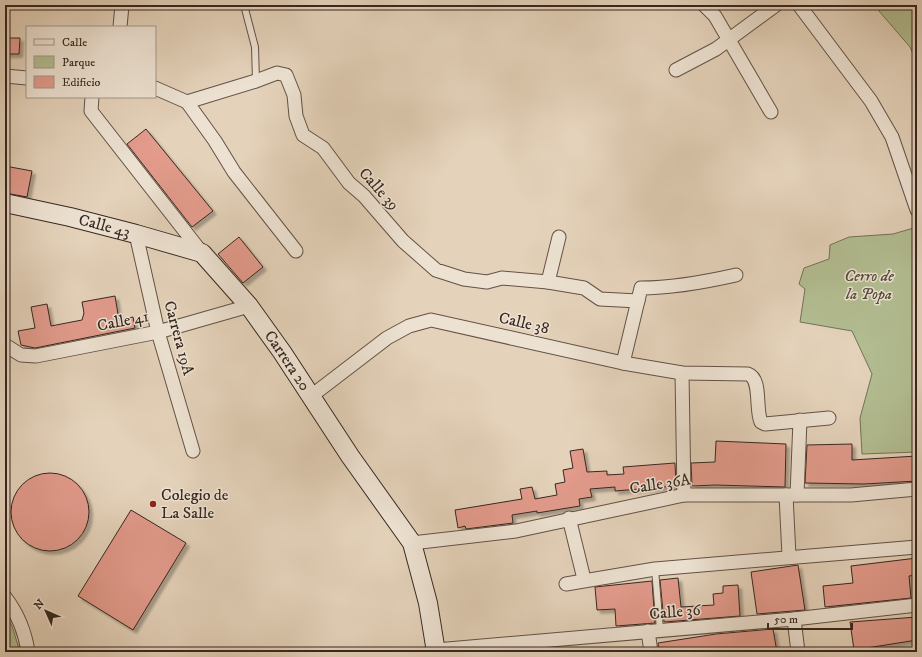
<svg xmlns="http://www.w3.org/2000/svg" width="922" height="657" font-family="'IM FELL DW Pica',serif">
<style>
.green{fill:#b2bd91;stroke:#747258}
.building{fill:#e39b8c;stroke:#362720;filter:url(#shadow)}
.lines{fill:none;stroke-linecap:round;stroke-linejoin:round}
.lane-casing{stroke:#625246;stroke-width:8}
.street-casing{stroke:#625246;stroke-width:15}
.secondary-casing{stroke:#362720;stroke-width:20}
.lane{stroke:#ede2d2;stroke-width:6}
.street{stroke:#ede2d2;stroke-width:13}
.secondary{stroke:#ede2d2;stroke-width:18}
.poi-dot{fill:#8f2418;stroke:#ede2d2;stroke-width:1.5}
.labels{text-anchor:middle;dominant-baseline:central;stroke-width:3;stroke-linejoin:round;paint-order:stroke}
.street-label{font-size:16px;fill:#362720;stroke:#ede2d2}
.park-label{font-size:16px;font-style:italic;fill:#554c3c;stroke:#ede2d2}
.poi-label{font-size:16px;fill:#362720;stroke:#ede2d2;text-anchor:start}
</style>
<defs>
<filter id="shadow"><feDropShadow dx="3.5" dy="3.5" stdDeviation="1" flood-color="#0004"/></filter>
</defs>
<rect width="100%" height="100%" fill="#e4d2ba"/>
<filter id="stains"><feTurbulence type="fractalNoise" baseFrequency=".005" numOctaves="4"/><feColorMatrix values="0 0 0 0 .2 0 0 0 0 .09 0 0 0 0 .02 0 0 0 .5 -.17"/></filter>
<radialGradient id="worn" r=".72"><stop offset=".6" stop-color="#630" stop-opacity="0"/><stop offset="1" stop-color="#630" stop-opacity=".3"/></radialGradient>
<g class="green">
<path d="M881,5H917V63L910,47L879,11Z"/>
<path d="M917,227V452L862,454L860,418L872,374L852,331L800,322L805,289L799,284L804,268L829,259L830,245L849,237L893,234Z"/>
<path d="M5,612L12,626L20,652H5Z"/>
</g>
<g class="building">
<path d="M5,38H20L19,54H5Z"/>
<path d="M146,129L213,211L192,227L127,144Z"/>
<path d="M5,166L32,171L27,197L5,193Z"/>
<path d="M239,237L263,267L243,283L218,254Z"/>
<path d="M115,296L119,320L133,317L135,328L35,348L21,345L18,331L35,328L31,307L47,304L51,326L82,320L84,313L82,302Z"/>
<path d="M716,441L786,444L785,487L715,485L692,486L691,463L715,462Z"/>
<path d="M852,444V460L917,456V481L864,484L805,483L807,445Z"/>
<path d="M583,449L587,472L607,471V475L624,474L623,467L675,463L676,486L615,491V487L590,489L592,497L579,499L580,506L537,513V511L512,515L513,523L466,529L465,526L458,528L455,510L522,499L520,489L532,487L535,499L557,495L555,484L565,482L563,470L573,468L570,451Z"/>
<circle cx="50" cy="512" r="39"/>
<path d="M131,510L186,543L133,630L78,596Z"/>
<path d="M917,558V575L909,576L911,598L825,607L823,586L853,583L851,566Z"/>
<path d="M798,565L805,610L757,614L751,572Z"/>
<path d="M678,578L681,607L714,605L713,594L723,593V586L738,585L740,616L664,622L660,580Z"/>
<path d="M652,581L655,623L616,626L615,609L597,610L595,587Z"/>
<path d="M917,617V640L854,650L850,622Z"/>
<path d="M773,629L777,652H659L658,643L716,634Z"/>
</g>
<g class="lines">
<defs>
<g id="lane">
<path d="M244,5L255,47L256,81"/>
<path d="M655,569L660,630"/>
</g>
<g id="street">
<path d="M704,5L715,16L771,112"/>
<path d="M799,5L871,101L892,137L917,210"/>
<path d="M120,27L122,5"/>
<path d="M676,70L716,49L776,5"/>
<path d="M5,76L27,78"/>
<path d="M155,88L187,102L215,141L234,172L296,251"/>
<path d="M92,97L91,111L202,253"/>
<path d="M187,102L256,81L277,73L286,75L294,95L296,116L303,135L323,148L349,183L364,196L403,241L436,270L464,279L487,282L502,278L548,282L584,288L600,299L638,301"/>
<path d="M136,234L158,332L193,451"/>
<path d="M548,282L559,237"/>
<path d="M5,345L21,355L36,356L158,332L249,306"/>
<path d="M623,363L641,288C674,288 705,282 736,275"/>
<path d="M682,373L684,495"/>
<path d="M310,397L387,338L409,326L431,320L623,363L682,373L748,374C762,379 755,409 761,422L765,424L829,418"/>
<path d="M786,495L789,556"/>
<path d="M797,495L800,420"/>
<path d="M569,518L584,579"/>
<path d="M412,543L516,531L684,495H851L917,489"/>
<path d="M566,584L655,569L917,547"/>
<path d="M5,597C18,614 25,631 28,652"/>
<path d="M794,619L798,652"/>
<path d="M648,631L651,652"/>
<path d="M436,650L794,619L917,605"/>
</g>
<g id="secondary">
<path id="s1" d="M5,203L70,217L136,234L202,253L249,306L282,352L350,456L412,543L428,603L436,652"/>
</g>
</defs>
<use href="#lane" class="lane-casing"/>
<use href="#street" class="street-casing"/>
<use href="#secondary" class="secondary-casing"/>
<use href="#lane" class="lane"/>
<use href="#street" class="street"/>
<use href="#secondary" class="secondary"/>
</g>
<circle class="poi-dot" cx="153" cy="504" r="4"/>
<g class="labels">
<g class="street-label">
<text transform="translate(379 189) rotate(48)">Calle 39</text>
<text stroke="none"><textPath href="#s1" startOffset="102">Calle 43</textPath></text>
<text transform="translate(123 321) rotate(-11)">Calle 41</text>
<text transform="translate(524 323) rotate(13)">Calle 38</text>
<text transform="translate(179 338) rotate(75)">Carrera 19A</text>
<text stroke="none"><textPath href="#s1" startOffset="341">Carrera 20</textPath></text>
<text transform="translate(660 484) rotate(-9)">Calle 36A</text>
<text transform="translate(675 612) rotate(-5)">Calle 36</text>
</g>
<g class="park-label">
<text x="869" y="276">Cerro de<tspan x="869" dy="18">la Popa</tspan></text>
</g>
<g class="poi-label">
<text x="161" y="495">Colegio de<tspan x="161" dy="18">La Salle</tspan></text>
</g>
</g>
<rect width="922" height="657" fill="none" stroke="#e4d2ba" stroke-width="20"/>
<rect x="6" y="6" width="910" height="645" fill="none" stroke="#362720" stroke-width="2"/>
<rect x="10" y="10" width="902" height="637" fill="none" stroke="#362720"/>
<rect x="26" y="26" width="130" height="72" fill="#ede2d2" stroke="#a4978b"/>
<rect x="34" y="39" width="20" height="6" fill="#ede2d2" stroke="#a4978b"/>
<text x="62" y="46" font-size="12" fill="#362720">Calle</text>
<rect x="34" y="56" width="20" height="12" fill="#b2bd91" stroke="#a4978b"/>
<text x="62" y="66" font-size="12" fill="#362720">Parque</text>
<rect x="34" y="76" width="20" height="12" fill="#e39b8c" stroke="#a4978b"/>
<text x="62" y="86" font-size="12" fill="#362720">Edificio</text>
<g transform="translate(46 611) rotate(315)" stroke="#ede2d2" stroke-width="3" paint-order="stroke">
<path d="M0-3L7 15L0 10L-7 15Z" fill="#362720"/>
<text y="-6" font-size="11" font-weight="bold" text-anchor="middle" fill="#362720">N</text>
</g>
<path d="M768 623v6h84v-6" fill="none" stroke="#362720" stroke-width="2"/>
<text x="774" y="623" font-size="12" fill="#362720" stroke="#ede2d2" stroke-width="3" paint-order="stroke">50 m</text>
<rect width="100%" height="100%" filter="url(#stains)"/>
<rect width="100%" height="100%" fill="url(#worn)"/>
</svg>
